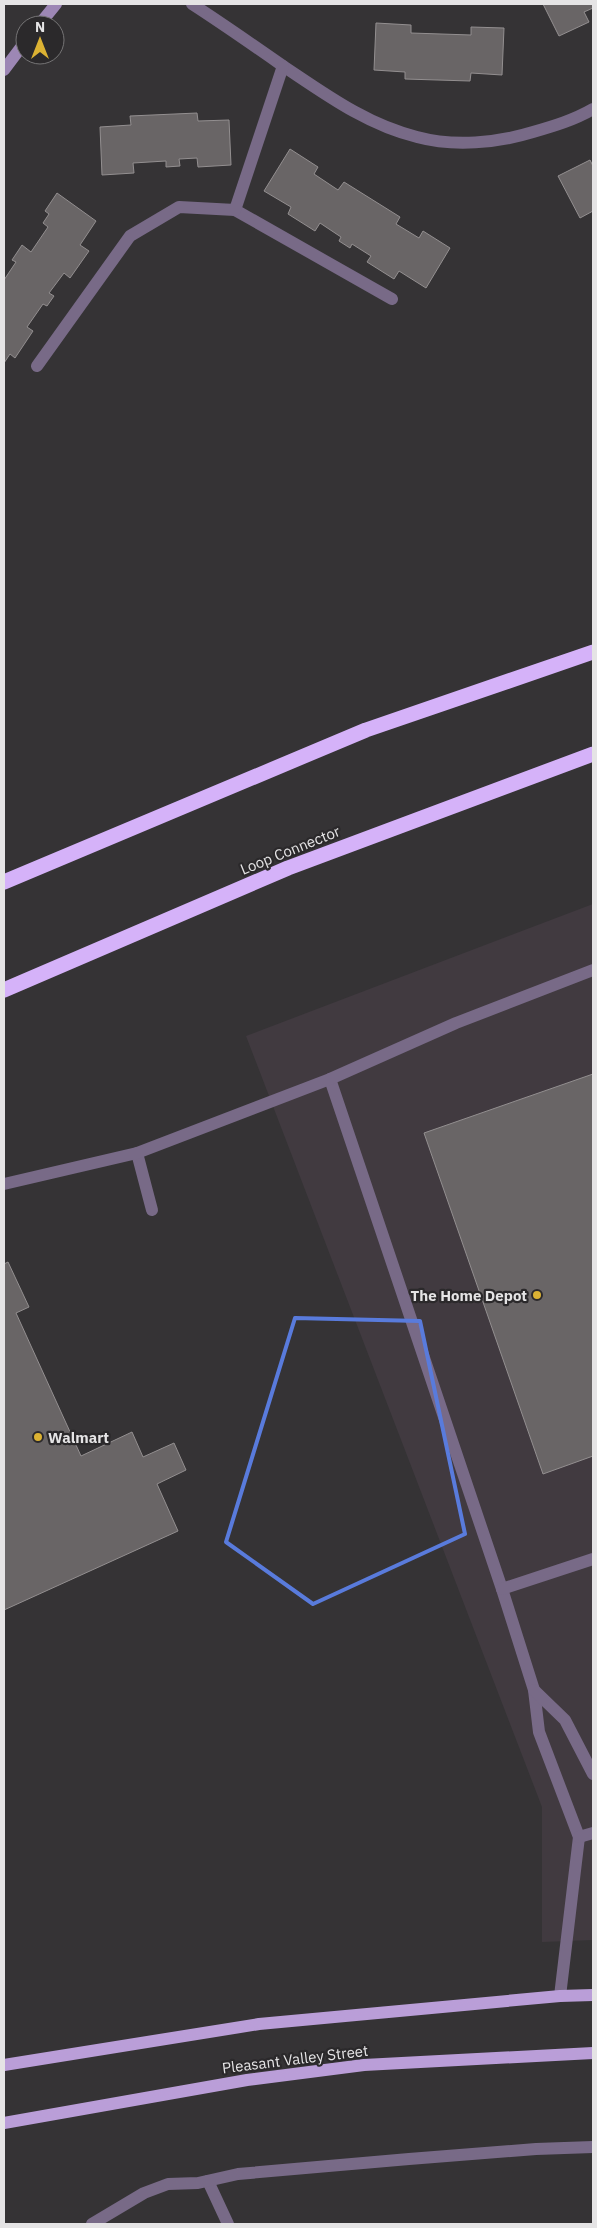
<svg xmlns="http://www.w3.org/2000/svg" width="597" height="2228" font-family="'IBM Plex Sans',sans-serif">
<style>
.built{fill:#413a40}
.building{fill:#696566;stroke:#938f90}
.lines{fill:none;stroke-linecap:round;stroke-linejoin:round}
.lane{stroke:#786a87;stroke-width:12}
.secondary{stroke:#9d87b5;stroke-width:12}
.primary{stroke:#ba9ed8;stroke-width:12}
.highway{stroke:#d5b2f9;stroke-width:15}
.marked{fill:none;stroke:#597bdc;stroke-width:4;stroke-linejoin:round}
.poi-dot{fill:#dcb233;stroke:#2b292b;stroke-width:2}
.labels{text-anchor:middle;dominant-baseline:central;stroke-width:4.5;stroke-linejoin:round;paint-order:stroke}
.street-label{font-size:15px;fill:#e5e4e5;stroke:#2b292b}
.poi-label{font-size:15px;font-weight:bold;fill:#e5e4e5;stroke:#2b292b;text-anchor:end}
</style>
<rect width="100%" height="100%" fill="#353335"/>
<path class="built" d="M593,904V1940L542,1942V1807L246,1036Z"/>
<g class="building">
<path d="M543,4H593V8L584,12L589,22L559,36Z"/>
<path d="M376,23L411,25V33L471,35V27L504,28L502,75L471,73L470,81L405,79V72L374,70Z"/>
<path d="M197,113L198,121L229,120L231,165L198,167L197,158L179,159L180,166L166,167V161L133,163L134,173L102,175L100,127L131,125L130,116Z"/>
<path d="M290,149L318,167L314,174L338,190L344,182L400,217L396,224L419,238L423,231L450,248L426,288L399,271L394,279L367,262L371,256L352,244L350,248L339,241L341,237L320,223L315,231L288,214L291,207L264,191Z"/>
<path d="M590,160L593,166V211L580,218L558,176Z"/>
<path d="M57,193L96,221L80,245L89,251L70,278L64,273L49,293L54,296L47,306L43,304L27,327L33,331L15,358L10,354L4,363V280L16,262L12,260L22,245L31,252L48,227L43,223L49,214L45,211Z"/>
<path d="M593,1074V1456L543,1474L424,1133Z"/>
<path d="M8,1262L29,1307L16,1313L81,1456L132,1432L143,1457L174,1443L186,1470L157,1484L178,1531L4,1610V1264Z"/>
</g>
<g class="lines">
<g class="lane">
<path d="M192,4C223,24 253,45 283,66C325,94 367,125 417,137C454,147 497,143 533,132C554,126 574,120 593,109"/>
<path d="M235,210L392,299"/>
<path d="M37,366L130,236L179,207L235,210L283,66"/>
<path d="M330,1079L502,1589L534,1690L539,1732L579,1837L560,1996"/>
<path d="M137,1153L152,1210"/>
<path d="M4,1184L137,1153L330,1079L456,1023L593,970"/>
<path d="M502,1589L593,1559"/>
<path d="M534,1690L565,1720L593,1774"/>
<path d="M579,1837L593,1833"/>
<path d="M208,2181L228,2224"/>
<path d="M92,2224L144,2193L168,2184L198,2183L238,2174L409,2159L536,2149L593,2147"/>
</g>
<g class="secondary">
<path d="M39,25L56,4"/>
<path d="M4,70L25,42"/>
</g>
<g class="primary">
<path d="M4,2065L259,2024L560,1996L593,1995"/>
<path d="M4,2123L247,2080L364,2065L593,2053"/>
</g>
<g class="highway">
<path d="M4,882L366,730L593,652"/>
<path d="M4,990L288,868L593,754"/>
</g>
</g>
<path class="marked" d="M295,1318L420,1321L465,1534L313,1604L226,1542Z"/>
<g class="poi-dot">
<circle cx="537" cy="1295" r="5"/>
<circle cx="38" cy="1437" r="5"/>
</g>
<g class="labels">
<g class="street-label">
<text transform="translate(290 850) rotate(-22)">Loop Connector</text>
<text transform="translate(295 2059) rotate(-7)">Pleasant Valley Street</text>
</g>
<g class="poi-label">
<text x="527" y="1295">The Home Depot</text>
<text x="48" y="1437" text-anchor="start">Walmart</text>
</g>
</g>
<rect width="597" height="2228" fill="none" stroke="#e5e4e5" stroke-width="10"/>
<g transform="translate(40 40)"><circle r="24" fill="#2b292b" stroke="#757475"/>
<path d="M0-4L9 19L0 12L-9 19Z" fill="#dcb233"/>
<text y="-8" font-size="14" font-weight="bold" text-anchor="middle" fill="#e5e4e5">N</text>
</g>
</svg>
